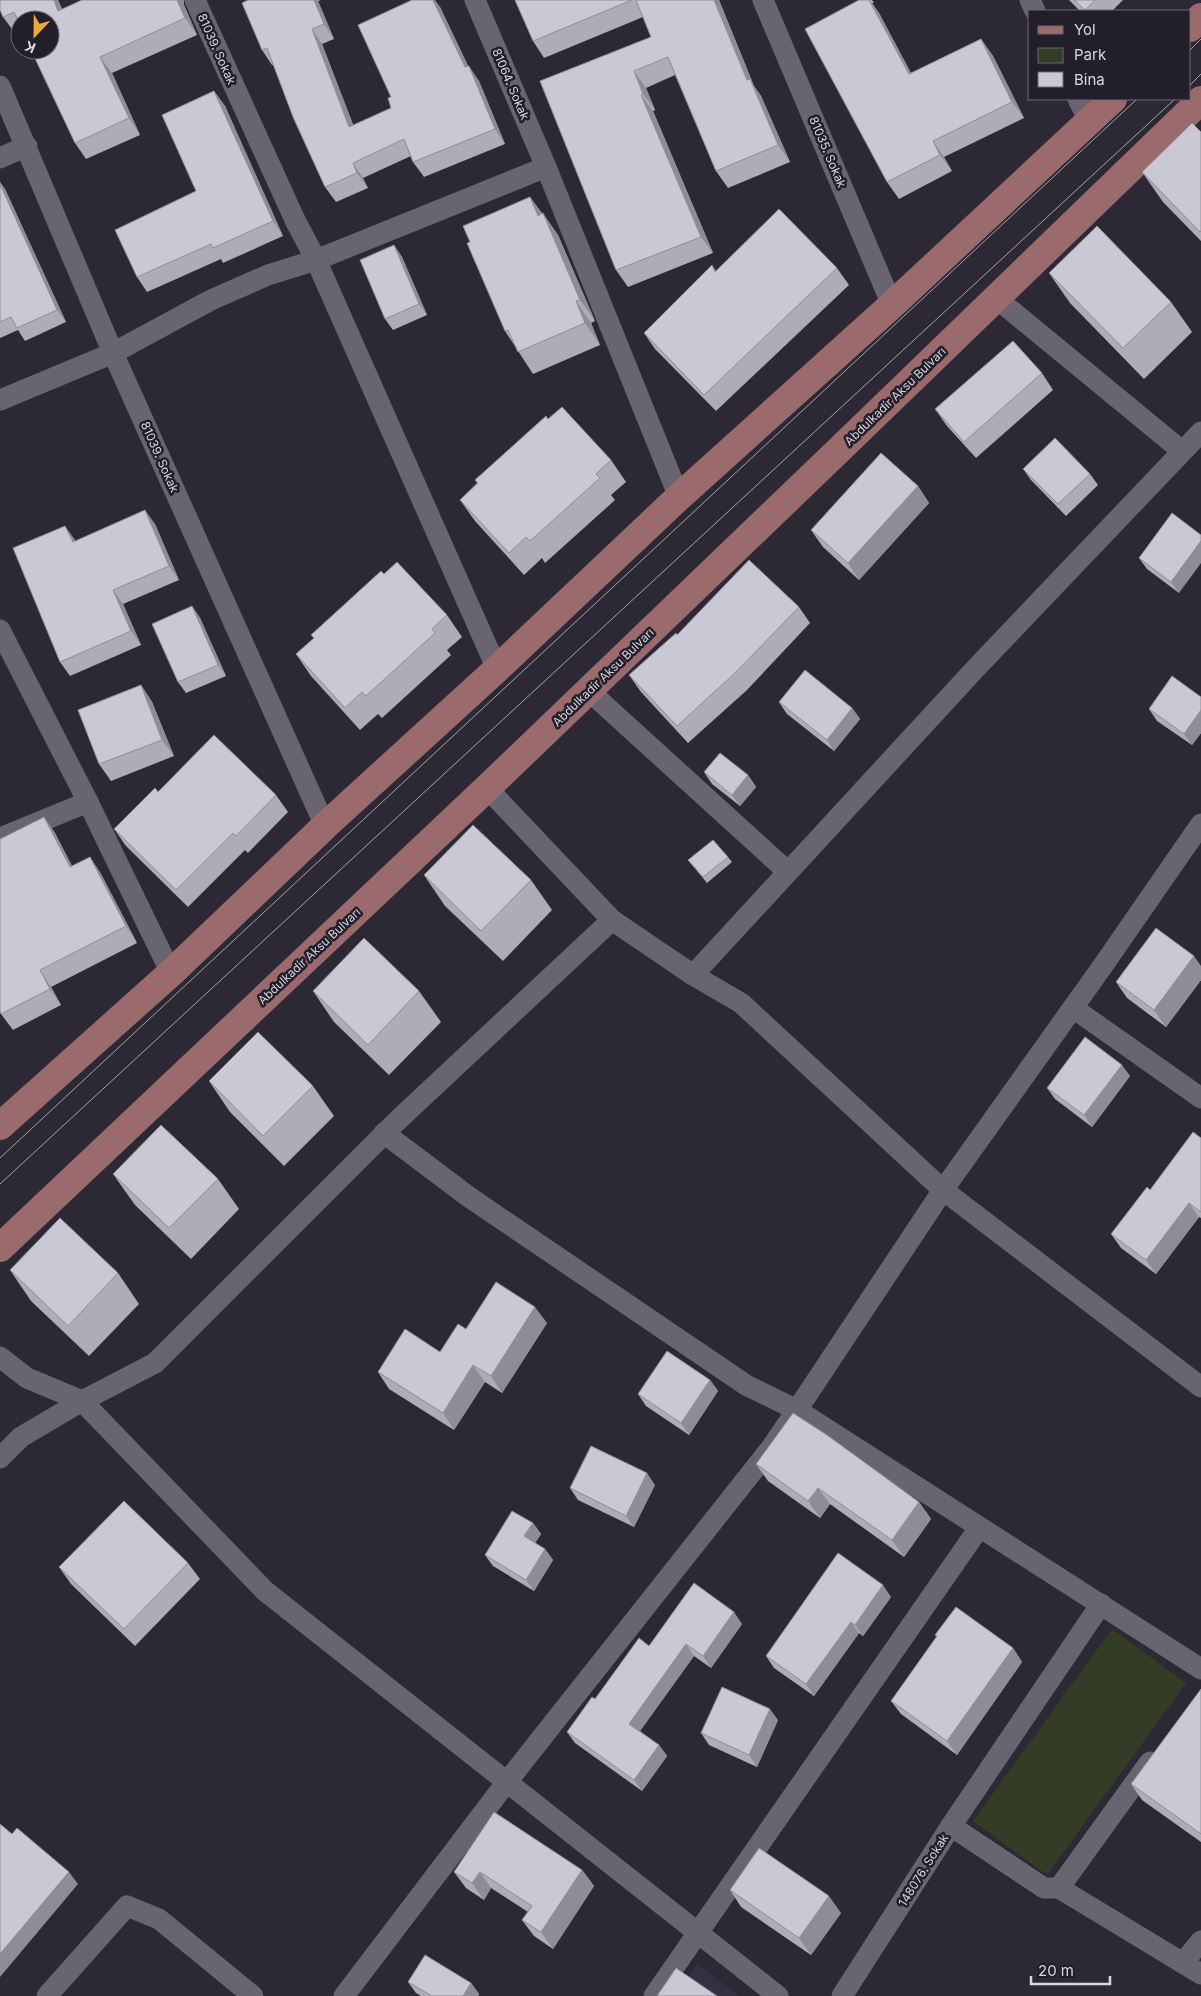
<svg xmlns="http://www.w3.org/2000/svg" width="1201" height="1996" font-family="Inter,sans-serif">
<style>
.built{fill:#353041}
.green{fill:#333d26}
.lines{fill:none;stroke-linecap:round;stroke-linejoin:round}
.street{stroke:#686571;stroke-width:21}
.primary{stroke:#9a6a6d;stroke-width:28}
.tram{stroke:#a6a4ac;stroke-width:1}
.wall{fill:#afacb7}
.shaded-wall{fill:#8e8c95}
.building{fill:#cbc8d5;stroke:#8e8c95}
.labels{text-anchor:middle;dominant-baseline:central;stroke-width:5;stroke-linejoin:round;paint-order:stroke}
.street-label{font-size:12px;fill:#d9d7de;stroke:#221f2a}
</style>
<rect width="100%" height="100%" fill="#2c2934"/>
<path class="built" d="M697,1964L740,1996H674Z"/>
<path class="green" d="M1112,1629L1186,1683L1047,1875L973,1821Z"/>
<g class="lines">
<g class="street">
<path d="M195,0L295,220L316,260L497,669"/>
<path d="M475,0L546,167L679,497"/>
<path d="M763,0L892,305"/>
<path d="M1030,0L1035,11"/>
<path d="M0,86L113,353L325,826"/>
<path d="M1078,99L1089,121"/>
<path d="M0,158L27,146"/>
<path d="M996,298L1182,451"/>
<path d="M0,400L113,353L211,300L268,275L316,260L546,167"/>
<path d="M0,630L88,802L171,973"/>
<path d="M589,691L788,872"/>
<path d="M487,788L612,920L693,975L741,1003L943,1190L1201,1387"/>
<path d="M0,838L88,802"/>
<path d="M693,975L976,668L1201,432"/>
<path d="M1073,1008L1201,1098"/>
<path d="M384,1133L469,1197L746,1385L797,1410L1201,1669"/>
<path d="M0,1357L27,1378L82,1401L265,1591L778,1996"/>
<path d="M0,1458L21,1437L82,1401L155,1363L398,1120L612,920"/>
<path d="M951,1826L1101,1604"/>
<path d="M1059,1888L1150,1762"/>
<path d="M1059,1888L1201,1974"/>
<path d="M1183,1963L1201,1941"/>
<path d="M47,1996L127,1906L159,1919L253,1996"/>
<path d="M344,1996L506,1783L771,1448L797,1410L943,1190L1102,967L1201,824"/>
<path d="M654,1996L979,1528"/>
<path d="M842,1996L951,1826L1044,1888H1059"/>
</g>
<g class="primary">
<path d="M1190,28L1201,17"/>
<path d="M0,1126L171,973L325,826L497,669L679,497L892,305L1113,99"/>
<path d="M0,1248L487,788L842,447L1201,100"/>
</g>
<g class="tram">
<path d="M1190,50L1201,39"/>
<path d="M1190,85L1201,74"/>
<path d="M0,1158L1137,99"/>
<path d="M0,1184L1175,99"/>
</g>
</g>
<g class="wall">
<path d="M0,0H58L62,9L184,5L197,35L112,73L140,135L86,159L75,143L20,20V31L15,33L3,17Z"/>
<path d="M248,0H321L318,1L334,39L322,44L353,125L391,108V97L440,7L468,66L479,81L505,144L424,177L413,162L411,156L363,178L368,188L336,202L325,187L273,65H272L262,50Z"/>
<path d="M515,0H719L754,86L761,96L790,162L728,188L716,171L675,75L646,88L655,110L653,111L713,253L628,287L616,270L540,81L651,37L643,17L544,58L533,41Z"/>
<path d="M857,0H872L874,3H872L879,13L911,73L981,39L993,56L1024,118L944,157L952,171L899,199L887,182L859,0Z"/>
<path d="M1069,0H1123L1112,11H1080Z"/>
<path d="M214,91L225,106L283,236L223,263L221,259L147,292L137,277L196,191Z"/>
<path d="M1201,132V241L1163,202L1142,172Z"/>
<path d="M0,182L5,189L66,322L25,341L18,330L0,338Z"/>
<path d="M530,197L558,235L595,321L591,323L600,345L533,374L505,331L470,242Z"/>
<path d="M394,245L402,257L427,315L393,330L385,319Z"/>
<path d="M712,265L716,271L837,268L849,285L716,411L655,349L644,333Z"/>
<path d="M1049,273L1171,302L1192,332L1144,379L1070,303Z"/>
<path d="M1042,373L1053,390L976,458L947,426L935,409Z"/>
<path d="M548,419L611,460L626,482L611,495L615,500L545,563L542,558L524,575L475,521L460,500L477,483L475,480Z"/>
<path d="M1023,469L1090,474L1098,485L1066,516L1031,480Z"/>
<path d="M918,486L929,503L859,580L823,547L811,530Z"/>
<path d="M1172,513L1179,593L1147,569L1139,558Z"/>
<path d="M155,524L179,580L123,604L141,645L70,676L60,662L76,541Z"/>
<path d="M384,574L447,615L462,637L447,650L451,655L382,718L378,714L360,730L311,676L296,654L314,638L311,635Z"/>
<path d="M192,606L200,618L226,676L186,693L178,682Z"/>
<path d="M799,607L810,623L747,690L688,743L641,692L629,675L677,635Z"/>
<path d="M141,685L152,702L174,756L111,781L99,764Z"/>
<path d="M1201,697V733L1192,745L1157,721L1149,709Z"/>
<path d="M779,702L852,708L860,719L834,751L787,714Z"/>
<path d="M704,772L748,775L756,787L740,806L712,784Z"/>
<path d="M276,795L288,812L248,853L245,850L188,907L126,846L114,829Z"/>
<path d="M44,817L55,833L72,866L90,857L101,874L137,943L51,987L61,1005L13,1030L1,1014Z"/>
<path d="M728,857L732,862L707,883L688,860Z"/>
<path d="M424,875L531,880L552,910L503,961L445,906Z"/>
<path d="M1201,966V980L1166,1027L1127,998L1116,982Z"/>
<path d="M313,991H419L441,1022L389,1075L334,1022Z"/>
<path d="M1130,1076L1092,1127L1055,1099L1047,1088Z"/>
<path d="M209,1081L313,1086L334,1116L284,1166L230,1112Z"/>
<path d="M1201,1138V1218L1199,1217L1156,1274L1121,1248L1111,1234L1150,1190Z"/>
<path d="M113,1174L218,1179L239,1209L191,1259L135,1205Z"/>
<path d="M10,1270L118,1273L139,1304L89,1356L31,1301Z"/>
<path d="M547,1323L502,1393L485,1382L454,1430L389,1389L378,1372L440,1352L466,1329Z"/>
<path d="M710,1380L718,1391L689,1435L646,1406L638,1394Z"/>
<path d="M756,1464L919,1502L931,1519L904,1557L830,1504L820,1518L768,1481Z"/>
<path d="M655,1485L634,1527L578,1500L570,1488Z"/>
<path d="M533,1523L541,1534L535,1543L545,1549L553,1560L534,1591L493,1566L485,1555Z"/>
<path d="M188,1563L200,1579L135,1646L71,1584L59,1567Z"/>
<path d="M891,1597L863,1636L859,1633L814,1696L774,1668L766,1656Z"/>
<path d="M742,1624L711,1668L694,1656L640,1731L659,1745L667,1756L642,1791L575,1743L567,1732L595,1699L649,1646Z"/>
<path d="M935,1635L1013,1648L1022,1662L957,1755L901,1714L891,1701L937,1637Z"/>
<path d="M1201,1689V1842L1142,1800L1131,1784Z"/>
<path d="M778,1720L757,1767L709,1745L701,1733Z"/>
<path d="M582,1870L594,1886L553,1949L534,1936L522,1920L528,1912L491,1888L484,1900L466,1888L454,1872Z"/>
<path d="M730,1890L841,1913L811,1955L741,1907Z"/>
<path d="M408,1982L471,1983L479,1994L478,1996H421L416,1993Z"/>
</g>
<g class="shaded-wall">
<path d="M54,0H58L70,27L58,11Z"/>
<path d="M177,0H184V5L197,35L185,18Z"/>
<path d="M314,0H317L318,1L334,39L324,24Z"/>
<path d="M433,0H435L440,7L474,78L469,66L479,81L505,144L495,129Z"/>
<path d="M714,0H719L754,86L761,96L790,162L778,145L747,80Z"/>
<path d="M869,0L879,13L920,91L909,74Z"/>
<path d="M312,29L322,44L360,142L349,127Z"/>
<path d="M981,39L993,56L1024,118L1012,102Z"/>
<path d="M100,57L112,73L140,135L129,118Z"/>
<path d="M634,71L646,88L655,110L643,94Z"/>
<path d="M214,91L225,106L283,236L273,221Z"/>
<path d="M641,95L653,111L713,253L701,237Z"/>
<path d="M933,141L944,157L952,171L940,155Z"/>
<path d="M353,163L363,178L368,188L357,173Z"/>
<path d="M0,182L5,189L66,322L57,310L0,184Z"/>
<path d="M530,197L545,218L543,213L558,235L595,321L580,300L538,216Z"/>
<path d="M394,245L402,257L427,315L419,304Z"/>
<path d="M576,301L591,323L600,345L585,323Z"/>
<path d="M918,486L929,503L859,580L848,563Z"/>
<path d="M145,510L155,524L179,580L169,566Z"/>
<path d="M65,526L75,540L82,556L73,542Z"/>
<path d="M1201,541V563L1179,593L1171,582Z"/>
<path d="M113,590L123,604L141,645L131,631Z"/>
<path d="M192,606L200,618L226,676L218,665Z"/>
<path d="M141,685L152,702L174,756L162,740Z"/>
<path d="M852,708L860,719L834,751L827,740Z"/>
<path d="M1201,710V733L1192,745L1184,734Z"/>
<path d="M748,775L756,787L740,806L732,795Z"/>
<path d="M44,817L55,833L81,884L70,867Z"/>
<path d="M90,857L101,874L137,943L126,926Z"/>
<path d="M1194,956L1201,966V980L1166,1027L1154,1010Z"/>
<path d="M40,970L51,987L61,1005L50,989Z"/>
<path d="M1122,1065L1130,1076L1092,1127L1084,1115Z"/>
<path d="M1189,1203L1199,1217L1156,1274L1146,1260Z"/>
<path d="M535,1307L547,1323L502,1393L491,1376Z"/>
<path d="M473,1365L485,1382L454,1430L443,1413Z"/>
<path d="M710,1380L718,1391L689,1435L681,1423Z"/>
<path d="M647,1473L655,1485L634,1527L626,1516Z"/>
<path d="M818,1488L830,1504L820,1518L808,1501Z"/>
<path d="M919,1502L931,1519L904,1557L892,1540Z"/>
<path d="M533,1523L541,1534L532,1548L524,1536Z"/>
<path d="M545,1549L553,1560L534,1591L526,1580Z"/>
<path d="M883,1585L891,1597L863,1636L855,1625Z"/>
<path d="M734,1612L742,1624L711,1668L703,1656Z"/>
<path d="M851,1622L859,1633L814,1696L806,1684Z"/>
<path d="M686,1644L694,1656L637,1735L629,1724Z"/>
<path d="M1013,1648L1022,1662L957,1755L947,1741Z"/>
<path d="M770,1709L778,1720L757,1767L749,1755Z"/>
<path d="M659,1745L667,1756L642,1791L634,1780Z"/>
<path d="M582,1870L594,1886L553,1949L541,1932Z"/>
<path d="M69,1872L78,1884L0,1977V1954Z"/>
<path d="M480,1872L491,1888L484,1900L472,1883Z"/>
<path d="M829,1896L841,1913L811,1955L799,1938Z"/>
<path d="M471,1983L479,1994L478,1996H463Z"/>
</g>
<g class="building">
<path d="M0,0H54L58,11L82,0H177L185,18L100,57L129,118L75,143L31,50H50V20H20V25L14,12L3,17L0,10Z"/>
<path d="M248,0H314L324,24L312,29L349,127L391,108L388,98L391,97L358,25L412,0H433L465,67L469,66L495,129L413,162L404,139L353,163L357,173L325,187L293,117L267,48L262,50L242,3Z"/>
<path d="M515,0H632L533,41Z"/>
<path d="M636,0H714L747,80L750,79L778,145L716,171L668,57L634,71L643,94L641,95L701,237L616,270L540,81L651,37Z"/>
<path d="M859,0H869L909,74L981,39L1012,102L933,141L940,155L887,182L805,29Z"/>
<path d="M1074,0H1095L1085,10Z"/>
<path d="M214,91L273,221L213,248L211,244L137,277L115,230L196,191L162,115Z"/>
<path d="M1192,123L1201,132V231L1200,232L1142,172Z"/>
<path d="M0,184L57,310L17,328L11,317L0,322Z"/>
<path d="M530,197L538,216L543,213L580,300L576,301L585,323L518,352L508,330L505,331L467,243L470,242L463,226Z"/>
<path d="M779,209L837,268L704,395L644,333L712,265L715,272Z"/>
<path d="M1097,226L1171,302L1123,348L1049,273Z"/>
<path d="M394,245L419,304L385,319L360,260Z"/>
<path d="M1013,341L1042,373L964,442L935,409Z"/>
<path d="M562,407L611,460L596,474L600,478L530,541L526,537L509,553L460,500L478,483L475,480L546,416L548,419Z"/>
<path d="M1055,438L1090,474L1058,504L1023,469Z"/>
<path d="M881,453L918,486L848,563L811,530Z"/>
<path d="M145,510L169,566L113,590L131,631L60,662L13,548L65,526L73,542Z"/>
<path d="M1172,513L1201,535V541L1171,582L1139,558Z"/>
<path d="M749,560L799,607L735,673L677,726L629,675L676,633L677,635Z"/>
<path d="M397,562L447,615L432,629L435,633L366,696L362,692L345,708L296,654L314,638L311,635L381,571L384,574Z"/>
<path d="M192,606L218,665L178,682L152,624Z"/>
<path d="M805,670L852,708L827,740L779,702Z"/>
<path d="M1172,676L1201,697V710L1184,734L1149,709Z"/>
<path d="M141,685L162,740L99,764L78,710Z"/>
<path d="M214,735L276,795L236,836L233,833L176,890L114,829L155,788L158,792Z"/>
<path d="M720,753L748,775L732,795L704,772Z"/>
<path d="M44,817L70,867L90,857L126,926L40,970L50,989L1,1014L0,1012V839Z"/>
<path d="M473,825L531,880L481,931L424,875Z"/>
<path d="M713,840L728,857L703,877L688,860Z"/>
<path d="M1156,928L1194,956L1154,1010L1116,982Z"/>
<path d="M364,938L419,991L368,1045L313,991Z"/>
<path d="M258,1032L313,1086L263,1136L209,1081Z"/>
<path d="M1085,1037L1122,1065L1084,1115L1047,1088Z"/>
<path d="M161,1125L218,1179L169,1228L113,1174Z"/>
<path d="M1193,1132L1201,1138V1212L1189,1203L1146,1260L1111,1234L1147,1187L1150,1190Z"/>
<path d="M60,1218L118,1273L68,1326L10,1270Z"/>
<path d="M496,1282L535,1307L491,1376L473,1365L443,1413L378,1372L405,1329L440,1352L458,1324L466,1329Z"/>
<path d="M667,1351L710,1380L681,1423L638,1394Z"/>
<path d="M793,1413L827,1435L919,1502L892,1540L818,1488L808,1501L756,1464Z"/>
<path d="M591,1446L647,1473L626,1516L570,1488Z"/>
<path d="M124,1501L188,1563L124,1629L59,1567Z"/>
<path d="M512,1511L533,1523L524,1536L545,1549L526,1580L485,1555Z"/>
<path d="M838,1553L883,1585L855,1625L851,1622L806,1684L766,1656Z"/>
<path d="M694,1583L734,1612L703,1656L686,1644L629,1724L659,1745L634,1780L567,1732L592,1697L595,1699L639,1638L649,1646Z"/>
<path d="M956,1607L1013,1648L947,1741L891,1701L937,1636L935,1635Z"/>
<path d="M722,1687L770,1709L749,1755L701,1733Z"/>
<path d="M1201,1689V1834L1131,1784Z"/>
<path d="M494,1812L582,1870L541,1932L522,1920L532,1906L480,1872L472,1883L454,1872Z"/>
<path d="M0,1824L12,1834L17,1828L69,1872L0,1954Z"/>
<path d="M759,1848L829,1896L799,1938L730,1890Z"/>
<path d="M425,1955L471,1983L463,1996H432L408,1982Z"/>
<path d="M676,1968L717,1996H657Z"/>
</g>
<g class="labels">
<g class="street-label">
<text transform="translate(217 49) rotate(66)">81039. Sokak</text>
<text transform="translate(511 84) rotate(67)">81064. Sokak</text>
<text transform="translate(828 152) rotate(67)">81035. Sokak</text>
<text transform="translate(895 396) rotate(-44)">Abdulkadir Aksu Bulvarı</text>
<text transform="translate(160 457) rotate(66)">81039. Sokak</text>
<text transform="translate(603 677) rotate(-44)">Abdulkadir Aksu Bulvarı</text>
<text transform="translate(309 956) rotate(-43)">Abdulkadir Aksu Bulvarı</text>
<text transform="translate(923 1870) rotate(-58)">148076. Sokak</text>
</g>
</g>
<rect x="1028" y="10" width="162" height="90" fill="#221f2a" stroke="#6b6972"/>
<rect x="1038" y="26" width="25" height="8" fill="#9a6a6d" stroke="#6b6972"/>
<text x="1074" y="35" font-size="15" fill="#d9d7de">Yol</text>
<rect x="1038" y="48" width="25" height="15" fill="#333d26" stroke="#6b6972"/>
<text x="1074" y="60" font-size="15" fill="#d9d7de">Park</text>
<rect x="1038" y="72" width="25" height="15" fill="#cbc8d5" stroke="#6b6972"/>
<text x="1074" y="85" font-size="15" fill="#d9d7de">Bina</text>
<g transform="translate(35 35) rotate(202)"><circle r="24" fill="#221f2a" stroke="#6b6972"/>
<path d="M0-4L9 19L0 12L-9 19Z" fill="#eda83b"/>
<text y="-8" font-size="14" font-weight="bold" text-anchor="middle" fill="#d9d7de">K</text>
</g>
<path d="M1031 1976v8h79v-8" fill="none" stroke="#d9d7de" stroke-width="2.5"/>
<text x="1038" y="1976" font-size="15" fill="#d9d7de" stroke="#221f2a" stroke-width="4" paint-order="stroke">20 m</text>
</svg>
